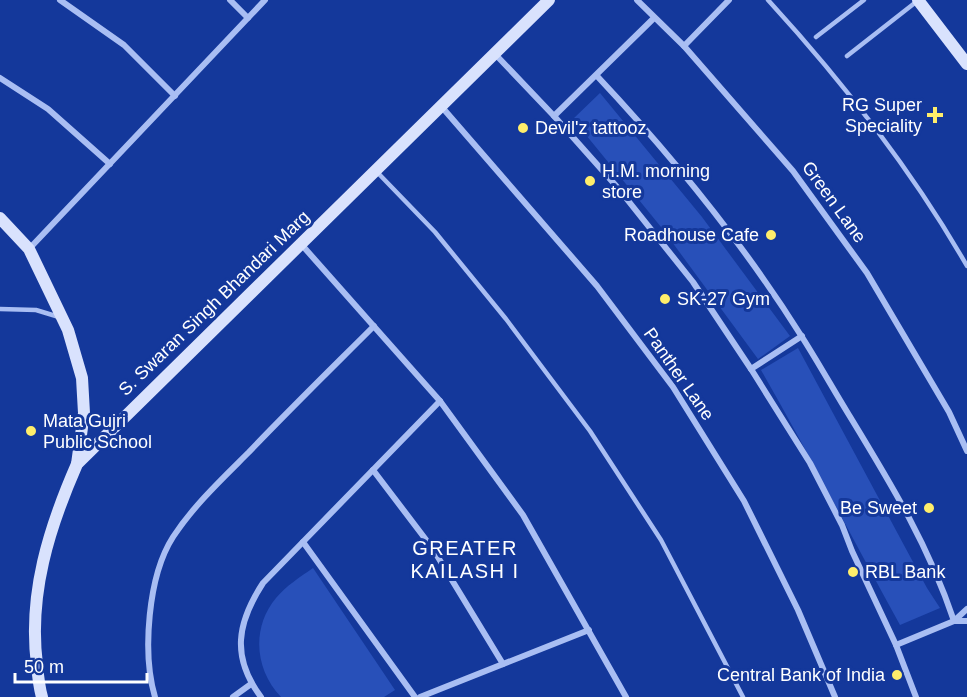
<svg xmlns="http://www.w3.org/2000/svg" width="967" height="697" font-family="Arial,sans-serif">
<style>
.green{fill:#2850b9}
.lines{fill:none;stroke-linecap:round;stroke-linejoin:round}
.lane{stroke:#a9bef3;stroke-width:4.5}
.street{stroke:#a9bef3;stroke-width:6}
.secondary{stroke:#d9e2fd;stroke-width:12}
.poi-dot{fill:#ffee6b;stroke:#14389b;stroke-width:2}
.labels{text-anchor:middle;dominant-baseline:central;stroke-width:6;stroke-linejoin:round;paint-order:stroke}
.poi-label{font-size:18px;fill:#fff;stroke:#14389b;text-anchor:start}
.street-label{font-size:18px;fill:#fff;stroke:#14389b}
.neighbourhood-label{font-size:20px;letter-spacing:1.5px;fill:#fff;stroke:#14389b}
</style>
<rect width="100%" height="100%" fill="#14389b"/>
<g class="green">
<path d="M600,93L702,217L790,336L758,359L661,227L573,119Z"/>
<path d="M798,348L927,588L940,608L900,625C853,540 809,454 761,370Z"/>
<path d="M313,568L395,690L384,697H281C255,670 251,628 276,598C286,586 300,577 313,568Z"/>
</g>
<g class="lines">
<g class="lane">
<path d="M768,0C843,82 912,170 967,266"/>
<path d="M816,37L864,0"/>
<path d="M847,56L916,2"/>
<path d="M377,172L435,232L506,319L590,431L661,540L743,697"/>
<path d="M0,309L36,310L59,317"/>
</g>
<g class="street">
<path d="M60,0L124,45L175,96"/>
<path d="M230,0L248,18"/>
<path d="M637,0L684,46L793,171L867,273L949,412L967,451"/>
<path d="M684,46L729,0"/>
<path d="M495,54L554,116L654,18"/>
<path d="M597,76C672,156 743,243 802,337C818,362 833,389 849,415C891,484 928,544 954,621"/>
<path d="M0,78L48,109L110,164"/>
<path d="M441,106L597,286L673,387L744,501L798,610L835,697"/>
<path d="M554,116L618,188L693,282L751,369L810,463L842,525L852,551L896,645L916,697"/>
<path d="M301,244L440,401L523,515L626,697"/>
<path d="M29,249L265,0"/>
<path d="M751,369L802,336"/>
<path d="M373,470L433,549L503,664"/>
<path d="M303,542L415,697"/>
<path d="M954,621H967"/>
<path d="M896,645L954,621L967,609"/>
<path d="M155,697C142,653 148,576 173,537C194,505 222,479 249,452C290,409 332,368 374,326"/>
<path d="M233,697L251,684"/>
<path d="M261,697C231,657 237,623 263,583L440,401"/>
<path d="M420,697L589,630"/>
</g>
<g class="secondary">
<path d="M918,0L967,64"/>
<path d="M0,218L29,249L68,330L82,378L84,413L77,464"/>
<path d="M42,697C39,687 38,676 37,665C28,594 49,528 77,464L549,0"/>
</g>
</g>
<g class="poi-dot">
<path d="M932 106h6v6h6v6h-6v6h-6v-6h-6v-6h6z"/>
<circle cx="523" cy="128" r="6"/>
<circle cx="590" cy="181" r="6"/>
<circle cx="771" cy="235" r="6"/>
<circle cx="665" cy="299" r="6"/>
<circle cx="31" cy="431" r="6"/>
<circle cx="929" cy="508" r="6"/>
<circle cx="853" cy="572" r="6"/>
<circle cx="897" cy="675" r="6"/>
</g>
<g class="labels">
<g class="poi-label">
<text x="922" y="105" text-anchor="end">RG Super<tspan x="922" dy="21">Speciality</tspan></text>
<text x="535" y="128">Devil'z tattooz</text>
<text x="602" y="171">H.M. morning<tspan x="602" dy="21">store</tspan></text>
<text x="759" y="235" text-anchor="end">Roadhouse Cafe</text>
<text x="677" y="299">SK-27 Gym</text>
<text x="43" y="421">Mata Gujri<tspan x="43" dy="21">Public School</tspan></text>
<text x="917" y="508" text-anchor="end">Be Sweet</text>
<text x="865" y="572">RBL Bank</text>
<text x="885" y="675" text-anchor="end">Central Bank of India</text>
</g>
<g class="street-label">
<text transform="translate(834 202) rotate(54)">Green Lane</text>
<text transform="translate(214 303) rotate(-44)">S. Swaran Singh Bhandari Marg</text>
<text transform="translate(679 374) rotate(55)">Panther Lane</text>
</g>
<g class="neighbourhood-label">
<text x="465" y="548">GREATER<tspan x="465" dy="23">KAILASH I</tspan></text>
</g>
</g>
<path d="M15 673v9h132v-9" fill="none" stroke="#ffffff" stroke-width="3"/>
<text x="24" y="673" font-size="18" fill="#ffffff" stroke="#14389b" stroke-width="4.5" paint-order="stroke">50 m</text>
</svg>
